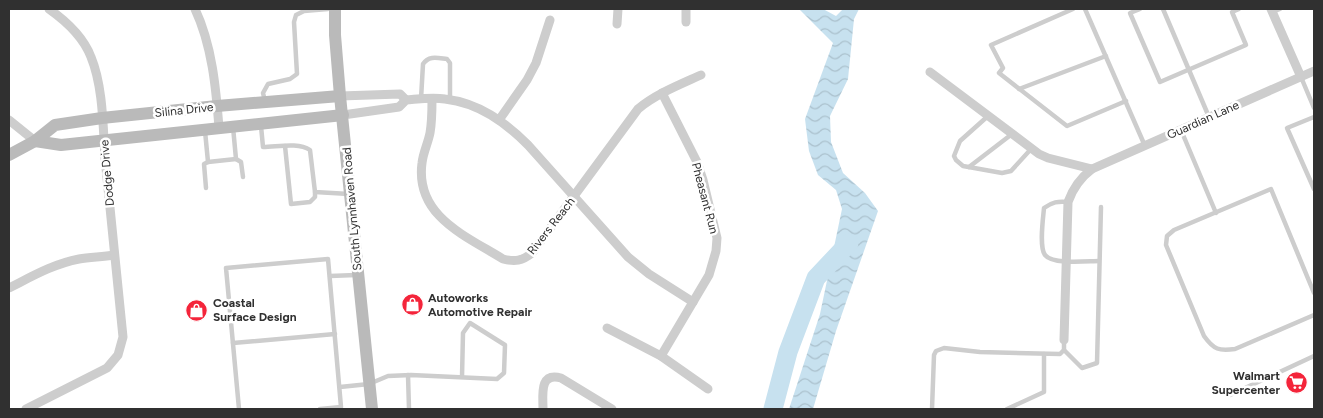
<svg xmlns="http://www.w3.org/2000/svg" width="1323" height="418" font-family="Figtree,sans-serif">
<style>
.water{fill:url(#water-waves)}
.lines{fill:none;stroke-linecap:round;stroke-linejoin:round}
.river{stroke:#c7e1ef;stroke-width:19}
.lane{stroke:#cdcdcd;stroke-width:4.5}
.street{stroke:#cdcdcd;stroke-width:9}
.secondary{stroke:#bababa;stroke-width:12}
.labels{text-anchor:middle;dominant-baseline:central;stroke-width:5;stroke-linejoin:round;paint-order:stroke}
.street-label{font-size:12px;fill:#303030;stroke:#fff}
.poi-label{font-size:12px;font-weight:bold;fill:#303030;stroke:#fff;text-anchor:start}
</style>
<defs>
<pattern id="water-waves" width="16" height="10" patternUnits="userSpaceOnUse" patternTransform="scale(1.25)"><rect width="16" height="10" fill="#c7e1ef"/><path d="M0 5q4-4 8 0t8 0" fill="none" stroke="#abc1cd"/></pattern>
</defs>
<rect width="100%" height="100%" fill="#fff"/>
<path class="water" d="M799,9H823L836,16L843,9H859L854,19L848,79L830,116L831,142L843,173L865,193L878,211L836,331L813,409H789L820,314L842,209L836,190L818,175L809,151L805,119L833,43Z"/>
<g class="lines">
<path class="river" d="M773,409L788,352L816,278L849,243"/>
<g class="lane">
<path d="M1073,9L991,45L1003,68L999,73L1067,126L1126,101"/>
<path d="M1085,9L1145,146"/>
<path d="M1140,9L1130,13L1160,82L1246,45L1232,12L1239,9"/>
<path d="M1163,9L1209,117"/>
<path d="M1272,12L1280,9"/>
<path d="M1301,77L1314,108"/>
<path d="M1019,89L1106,56"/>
<path d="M421,99L423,64C429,55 438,58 447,59L450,63V99"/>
<path d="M265,101L263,93L268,84L290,79L297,74L294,22L296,15L304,11L328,9"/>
<path d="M988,116L960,141L954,156L956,160L963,166L1002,173L1011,171L1031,149"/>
<path d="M1314,117L1287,128L1314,189"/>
<path d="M261,126L263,147C277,147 298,142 310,150L315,192L349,194"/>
<path d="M1181,130L1216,213"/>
<path d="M205,131L208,162L236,159L233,127"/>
<path d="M285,146L291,204L310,202L315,197V192"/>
<path d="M236,159L241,162L243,177"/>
<path d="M969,167L1012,134"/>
<path d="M206,188L204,164L208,162"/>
<path d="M1068,202C1058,201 1052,202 1044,208C1043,219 1039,247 1045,255C1053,265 1088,261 1099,261"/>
<path d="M330,276L356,275"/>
<path d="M1314,293L1271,189L1174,230L1167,236L1166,245L1204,336C1214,350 1219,351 1235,349L1314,315"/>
<path d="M233,343L335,334"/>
<path d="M1064,350L1082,368L1097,363L1101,207"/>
<path d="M408,375L409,409"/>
<path d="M340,387L369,384L388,376L411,375L497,379L504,373L505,345L470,323L463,333L462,377"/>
<path d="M1230,395L1314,356"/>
<path d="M239,409L226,268L328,259L341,407L320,409"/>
<path d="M932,409L934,355L936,351L944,348L980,352L1060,354L1064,350V340"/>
<path d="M1007,409L1044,392V354"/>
</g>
<g class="street">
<path d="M195,9C212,45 216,88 219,128"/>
<path d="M1271,9L1301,77"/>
<path d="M686,22V9"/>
<path d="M617,24L618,9"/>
<path d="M930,72L1039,154L1048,158L1092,169"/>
<path d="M340,96L400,94L406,100"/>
<path d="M432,99C432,110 432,122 430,133C428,143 423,153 422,163C415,216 466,236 503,259C515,262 522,261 532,253L638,109C656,94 679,85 701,75"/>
<path d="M343,115L399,107L406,100C419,99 432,97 445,99C479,103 505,122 528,145L628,257L649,274L693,302"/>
<path d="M9,120L35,141"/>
<path d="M499,120L527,80L536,63L550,20"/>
<path d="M9,288C31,277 53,264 79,259C90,257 102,257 114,255"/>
<path d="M607,328L661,356L708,389"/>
<path d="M1064,340L1068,202C1073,188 1080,178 1092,169L1314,71"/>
<path d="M661,356L709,275L716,251L717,238L703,180L697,162L662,93"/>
<path d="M26,409L107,368L118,355L123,337C117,277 111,218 105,158C103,126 103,86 91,57C83,36 66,21 49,9"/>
<path d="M543,409C543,395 539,372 561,378L612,409"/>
</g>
<g class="secondary">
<path d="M335,9V35L340,96L372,409"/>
<path d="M35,141L61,145L343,115"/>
<path d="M9,155L35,141L55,125L102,118L217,106L340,96"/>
</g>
</g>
<defs>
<symbol id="shop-disc" viewBox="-11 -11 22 22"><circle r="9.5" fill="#f4243a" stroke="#fff"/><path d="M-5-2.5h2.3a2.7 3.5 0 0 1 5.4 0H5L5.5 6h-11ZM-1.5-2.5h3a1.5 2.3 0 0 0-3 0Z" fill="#fff"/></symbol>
<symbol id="supermarket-disc" viewBox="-11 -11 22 22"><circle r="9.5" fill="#f4243a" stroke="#fff"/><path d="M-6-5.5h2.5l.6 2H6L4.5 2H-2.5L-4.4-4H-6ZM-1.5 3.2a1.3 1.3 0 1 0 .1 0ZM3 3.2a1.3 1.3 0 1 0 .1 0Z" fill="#fff"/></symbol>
</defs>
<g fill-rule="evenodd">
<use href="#shop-disc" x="400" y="292" width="25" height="25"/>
<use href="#shop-disc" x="184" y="298" width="25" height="25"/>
<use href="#supermarket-disc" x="1284" y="370" width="25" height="25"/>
</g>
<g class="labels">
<g class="street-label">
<text transform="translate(184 110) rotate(-6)">Silina Drive</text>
<text transform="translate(1203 120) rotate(-24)">Guardian Lane</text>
<text transform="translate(107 173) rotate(-95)">Dodge Drive</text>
<text transform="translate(705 198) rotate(75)">Pheasant Run</text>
<text transform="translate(352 209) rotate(-95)">South Lynnhaven Road</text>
<text transform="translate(551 226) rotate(-52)">Rivers Reach</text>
</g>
<g class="poi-label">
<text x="428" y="298">Autoworks<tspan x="428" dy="14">Automotive Repair</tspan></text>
<text x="213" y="303">Coastal<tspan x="213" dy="14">Surface Design</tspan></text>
<text x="1280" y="376" text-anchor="end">Walmart<tspan x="1280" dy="14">Supercenter</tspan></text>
</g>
</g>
<rect width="1323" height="418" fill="none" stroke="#303030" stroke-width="20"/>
</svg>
